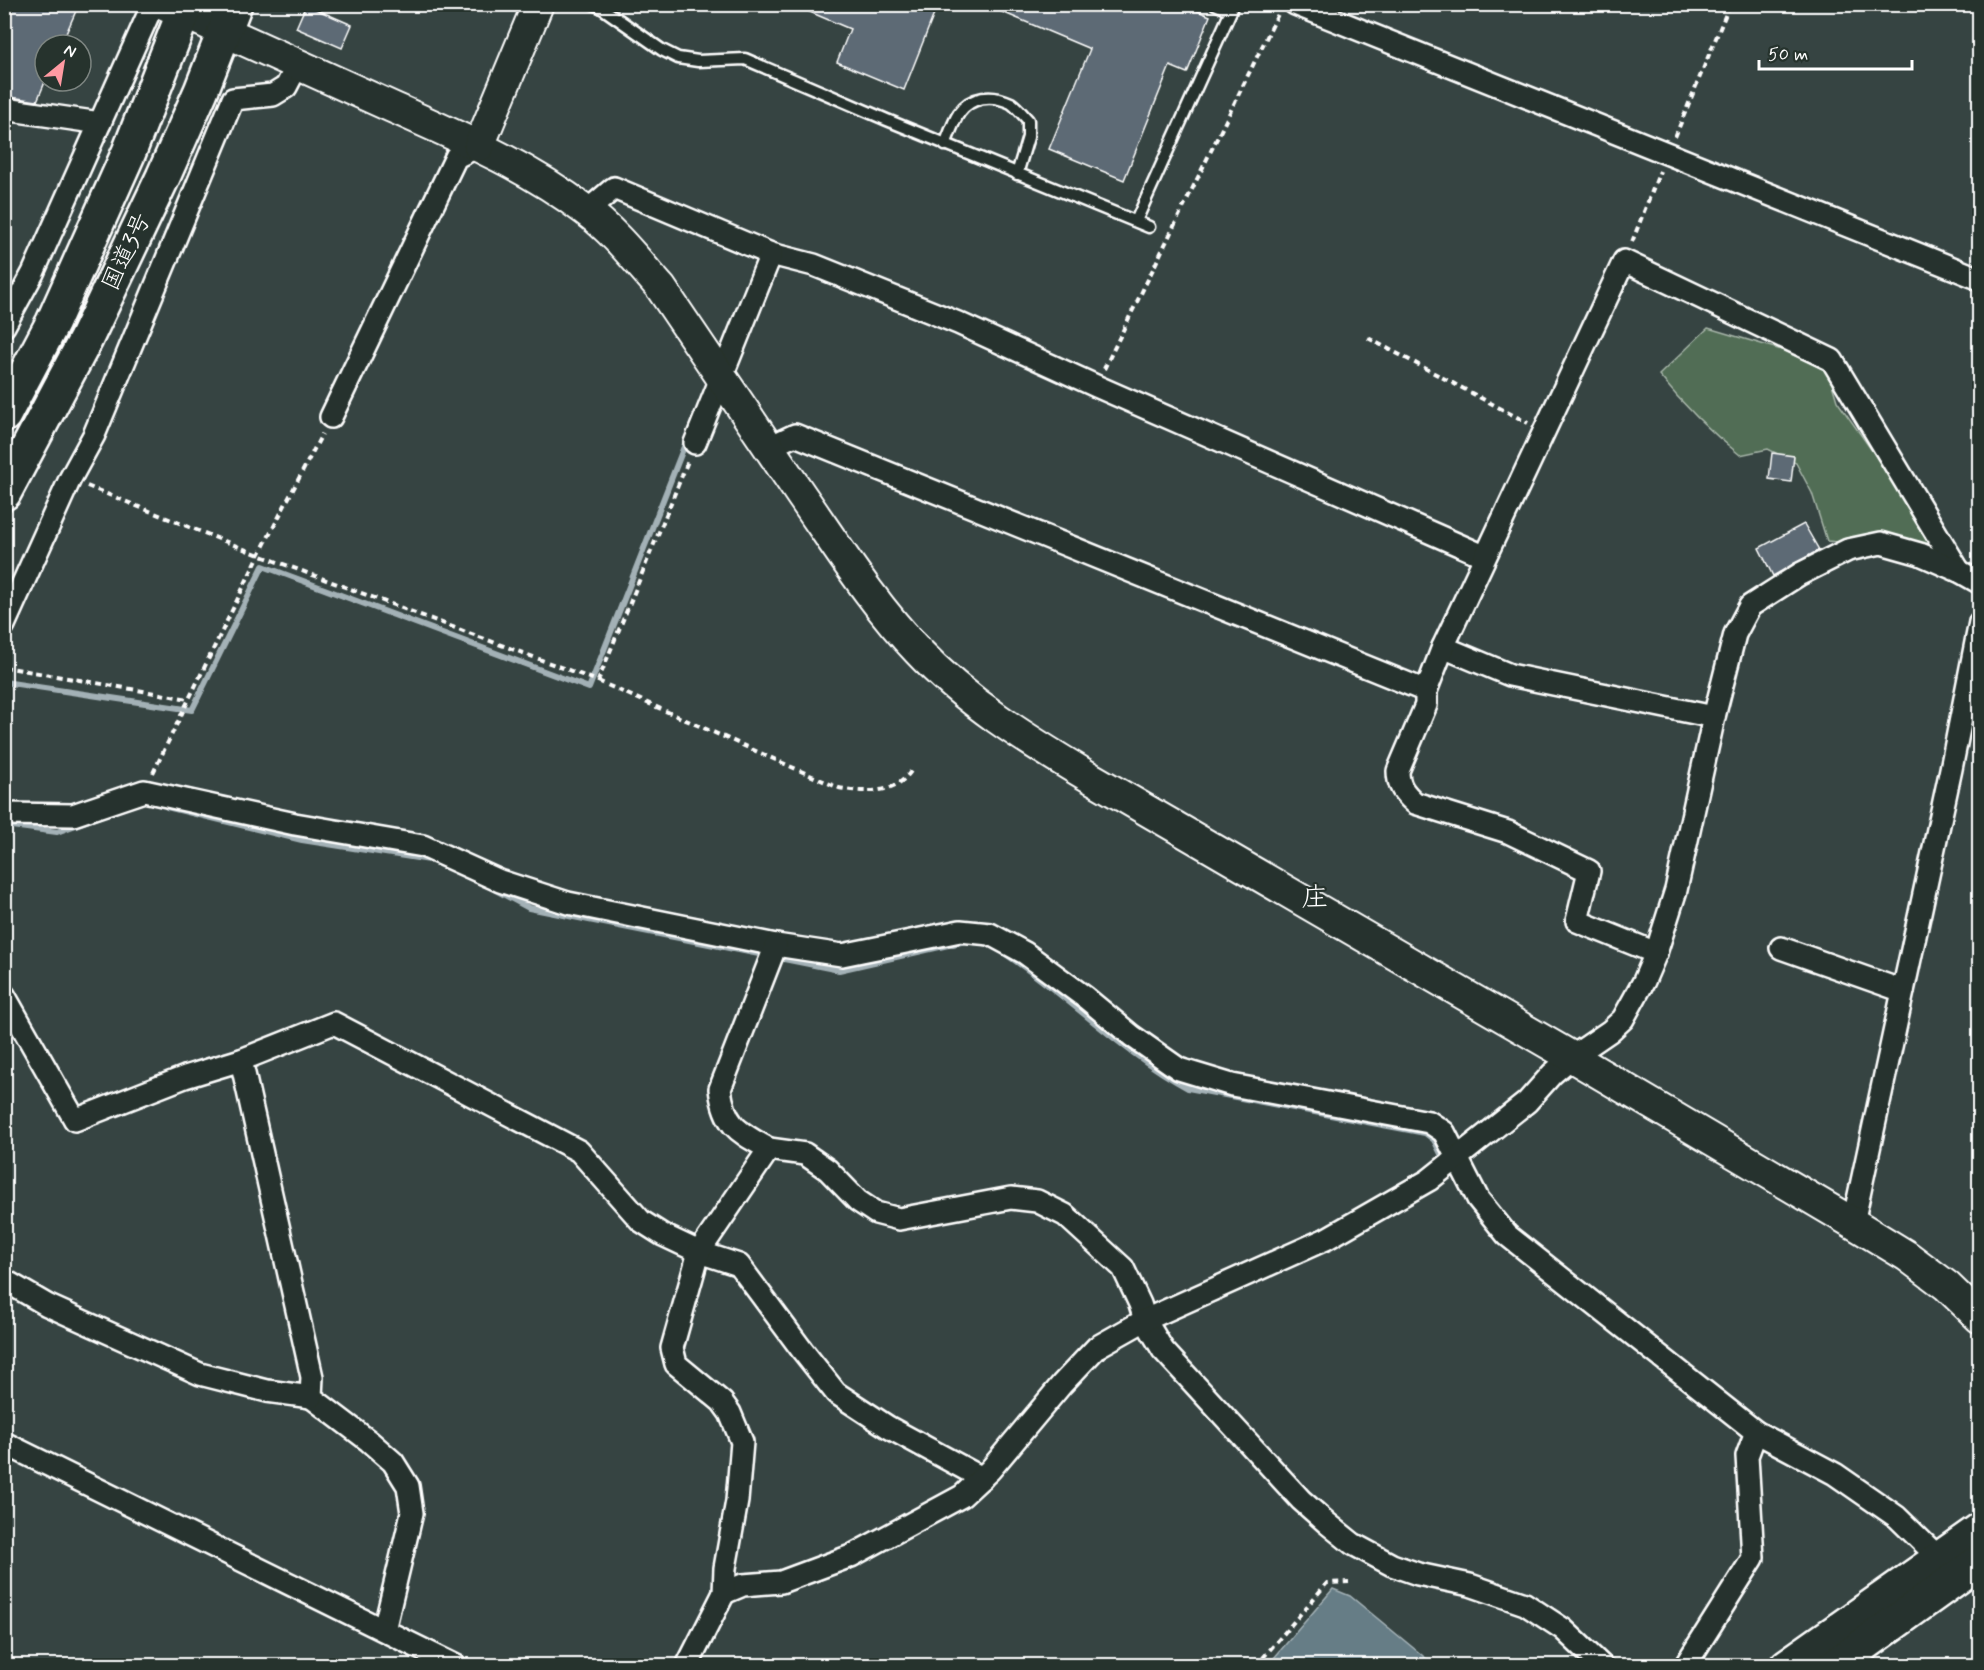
<svg xmlns="http://www.w3.org/2000/svg" width="1984" height="1670" font-family="Mynerve,'Klee One',sans-serif">
<style>
.green{fill:#516d55;stroke:#a8b6aa;stroke-width:1.5}
.water{fill:#667d86;stroke:#a3b1b6;stroke-width:1.5}
.lines{fill:none;stroke-linecap:round;stroke-linejoin:round}
.stream{stroke:#a3b1b6;stroke-width:6}
.building{fill:#5d6a74;stroke:#fff;stroke-width:1.5}
.lane-casing{stroke:#fff;stroke-width:15}
.street-casing{stroke:#fff;stroke-width:26}
.secondary-casing{stroke:#fff;stroke-width:34}
.primary-casing{stroke:#fff;stroke-width:38}
.highway-casing{stroke:#fff;stroke-width:38}
.path{stroke:#fff;stroke-width:4;stroke-dasharray:6 4.5;stroke-linecap:butt}
.lane{stroke:#26332d;stroke-width:10}
.street{stroke:#26332d;stroke-width:21}
.secondary{stroke:#26332d;stroke-width:30}
.primary{stroke:#26332d;stroke-width:33}
.highway{stroke:#26332d;stroke-width:33}
.labels{text-anchor:middle;dominant-baseline:central;stroke-width:4.5;stroke-linejoin:round;paint-order:stroke}
.street-label{font-size:24px;fill:#fff;stroke:#26332d}
.quarter-label{font-size:27px;fill:#fff;stroke:#26332d}
</style>
<rect width="100%" height="100%" fill="#364442"/>
<filter id="ink" filterUnits="userSpaceOnUse"><feTurbulence type="fractalNoise" baseFrequency=".0167" numOctaves="2"/><feDisplacementMap in="SourceGraphic" scale="12" xChannelSelector="R" yChannelSelector="G"/><feConvolveMatrix kernelMatrix="1 2 1 2 8 2 1 2 1" color-interpolation-filters="sRGB"/></filter>
<g filter="url(#ink)">
<path class="green" d="M1708,328L1785,351L1825,370L1832,384L1837,401L1937,543L1934,551L1827,541L1812,493L1796,463L1768,449L1740,455C1708,430 1684,406 1659,375Z"/>
<path class="water" d="M1333,1589L1350,1596L1434,1665H1268Z"/>
<g class="lines">
<g class="stream">
<path d="M4,682L192,710L263,566L589,688L687,439"/>
<path d="M167,807L302,840L430,860"/>
<path d="M4,825L57,832L100,816"/>
<path d="M494,889L529,908L839,970L970,940"/>
<path d="M1004,953C1068,995 1121,1052 1188,1088L1425,1133L1434,1140L1441,1154"/>
</g>
</g>
<g class="building">
<path d="M4,4H79L61,45H45V82L37,101L4,96Z"/>
<path d="M791,4H938L904,90L837,62L850,29Z"/>
<path d="M983,4H1181L1210,16L1187,73L1170,66L1124,180L1049,149L1090,49Z"/>
<path d="M306,5L352,25L342,48L296,28Z"/>
<path d="M1772,453L1794,456L1791,482L1769,479Z"/>
<path d="M1804,524L1819,550L1773,576L1759,548Z"/>
</g>
<g class="lines">
<defs>
<g id="lane">
<path d="M593,4L602,8L662,50L678,58L698,61L745,59L887,120L1149,227"/>
<path d="M945,145C949,135 953,122 959,113C971,96 992,94 1011,103C1017,107 1023,115 1028,120V137L1017,174"/>
<path d="M1136,221L1231,11L1215,4"/>
</g>
<g id="street">
<path d="M1295,4L1980,279"/>
<path d="M4,109L100,123"/>
<path d="M587,211L614,188L771,254L814,265L958,323L1096,386L1484,556"/>
<path d="M4,326L33,273L153,4"/>
<path d="M331,417L456,157L479,146"/>
<path d="M695,443L771,254"/>
<path d="M769,447L795,435L1426,691"/>
<path d="M4,625L70,479L94,435L233,99L273,95L286,87L298,64"/>
<path d="M1443,647L1510,675L1714,717"/>
<path d="M4,814L73,815L144,791L295,824L423,846L500,881L568,903L776,945L842,955L960,931L990,934L1025,953L1086,998L1132,1036L1179,1069L1232,1085L1429,1122L1444,1132L1478,1199L1507,1235L1756,1432L1835,1474L1897,1517L1939,1558"/>
<path d="M1781,948L1903,991"/>
<path d="M1656,953L1577,921L1589,871L1508,832L1415,803C1404,793 1398,786 1398,771L1426,705V691L1443,647L1624,261L1832,360L1959,571"/>
<path d="M4,995L75,1120L185,1077L241,1060L312,1377L311,1397L369,1441L393,1462L408,1486L412,1513L384,1630"/>
<path d="M241,1060L334,1023L579,1151L641,1221L663,1235L699,1252L739,1265L802,1350L836,1393L888,1427L982,1478"/>
<path d="M769,1149L805,1154L828,1170L858,1201L876,1213L899,1219L1011,1198L1037,1201L1065,1215L1123,1268L1140,1304L1145,1320L1163,1350L1301,1500L1327,1523L1353,1544L1392,1565L1418,1574L1470,1585L1525,1604L1563,1629L1602,1666"/>
<path d="M1853,1223L1951,769L1980,622"/>
<path d="M4,1280L47,1305L200,1374L267,1391L311,1397"/>
<path d="M4,1443L456,1666"/>
<path d="M724,1593L743,1585L781,1582L851,1556L962,1496L990,1470L1062,1384L1097,1347L1145,1320L1326,1239L1429,1180L1527,1102L1552,1074L1572,1057L1610,1031L1623,1019L1644,981L1656,953L1676,890L1714,717L1735,634L1750,606L1800,574L1848,550L1881,543L1920,554L1959,571L1980,583"/>
<path d="M687,1666L724,1593L725,1568L737,1501L742,1442L730,1413L722,1402L676,1364L672,1348L699,1252L769,1149C739,1132 725,1127 720,1089L776,945"/>
<path d="M1685,1666L1753,1558L1747,1456L1756,1432"/>
</g>
<g id="secondary">
<path d="M164,4C240,38 316,72 392,107C459,137 526,165 585,210C614,231 637,261 661,288C708,357 755,426 801,495C838,548 873,604 918,651C966,702 1026,739 1086,775L1572,1057L1853,1223L1907,1256L1947,1286L1980,1318"/>
<path d="M479,146L538,4"/>
</g>
<g id="primary">
<path d="M1787,1666L1980,1530"/>
<path d="M1834,1666L1980,1561"/>
</g>
<g id="highway">
<path d="M4,415L53,322L129,152L187,4"/>
<path d="M4,493L86,339L163,177L201,91L235,4"/>
</g>
</defs>
<use href="#lane" class="lane-casing"/>
<use href="#street" class="street-casing"/>
<use href="#secondary" class="secondary-casing"/>
<use href="#primary" class="primary-casing"/>
<use href="#highway" class="highway-casing"/>
<g class="path">
<path d="M1675,137L1730,4"/>
<path d="M1632,242L1660,171"/>
<path d="M1368,338L1528,423"/>
<path d="M1104,369L1279,12"/>
<path d="M87,486L259,555L598,681L688,461"/>
<path d="M4,667L189,699"/>
<path d="M598,681L839,788C866,793 897,795 913,768"/>
<path d="M153,773L259,555L322,434"/>
<path d="M1256,1666L1327,1583L1349,1582"/>
</g>
<use href="#lane" class="lane"/>
<use href="#street" class="street"/>
<use href="#secondary" class="secondary"/>
<use href="#primary" class="primary"/>
<use href="#highway" class="highway"/>
</g>
</g>
<g class="labels">
<g class="street-label">
<text transform="translate(127 252) rotate(-65)">国道3号</text>
</g>
<g class="quarter-label">
<text x="1315" y="898">庄</text>
</g>
</g>
<rect width="1984" height="1670" fill="none" stroke="#26332d" stroke-width="24"/>
<rect x="12" y="12" width="1960" height="1646" fill="none" stroke="#fff" stroke-width="2" filter="url(#ink)"/>
<g transform="translate(63 63) rotate(30)"><circle r="28" fill="#26332d" stroke="#7d8581" stroke-width="1.5"/>
<path d="M0-4.5L10 22L0 15L-10 22Z" fill="#ff9aa2"/>
<text y="-9" font-size="16" font-weight="bold" text-anchor="middle" fill="#ffffff">N</text>
</g>
<path d="M1759 60v9h153v-9" fill="none" stroke="#ffffff" stroke-width="3"/>
<text x="1768" y="60" font-size="18" fill="#ffffff" stroke="#26332d" stroke-width="4.5" paint-order="stroke">50 m</text>
</svg>
